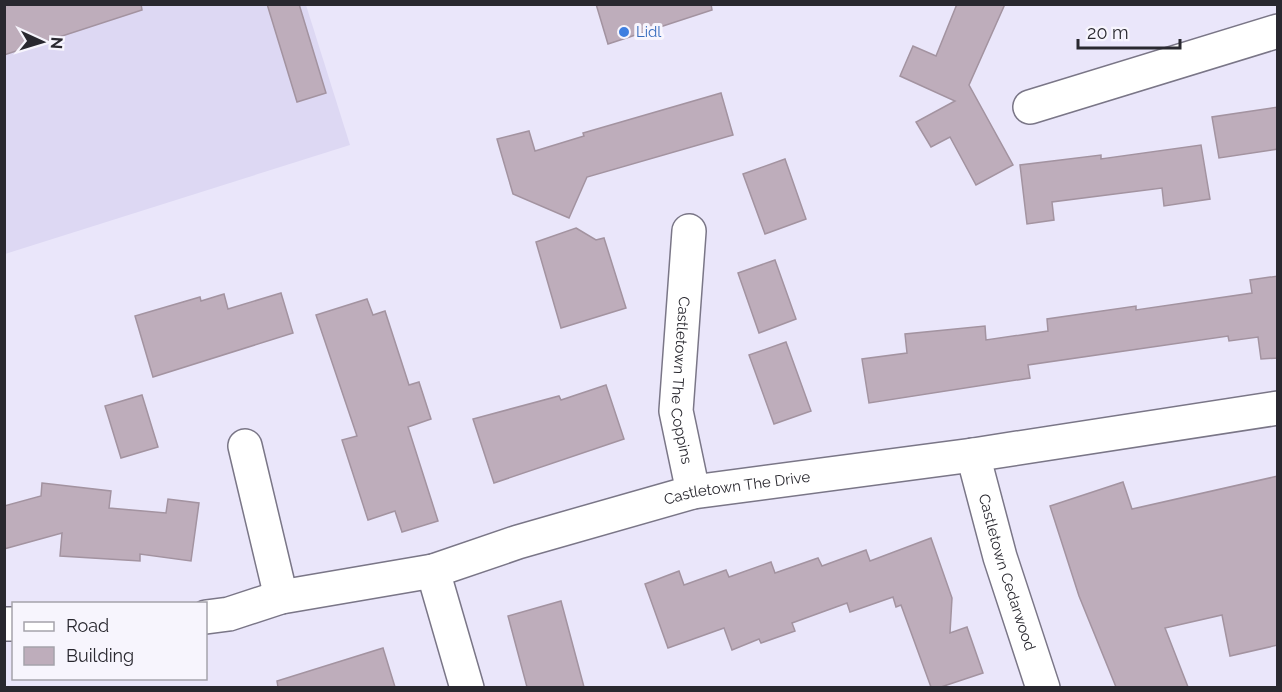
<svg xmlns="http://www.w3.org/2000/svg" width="1282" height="692" font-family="Raleway,sans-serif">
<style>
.built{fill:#ddd8f3}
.building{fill:#beadbb;stroke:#a393a0;stroke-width:1.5}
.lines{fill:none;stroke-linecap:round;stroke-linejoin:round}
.street-casing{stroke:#7a7687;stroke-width:36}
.street{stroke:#fff;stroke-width:33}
.shop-dot{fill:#3f7fe0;stroke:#f7f5fd;stroke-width:2}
.labels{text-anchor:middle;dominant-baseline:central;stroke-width:6;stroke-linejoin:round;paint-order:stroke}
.shop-label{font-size:15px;fill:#366cbe;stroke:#f7f5fd;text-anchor:start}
.street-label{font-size:15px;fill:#29282f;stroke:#f7f5fd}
</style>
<rect width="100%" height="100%" fill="#eae6fa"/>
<path class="built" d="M5,5H306L350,145L5,254Z"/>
<g class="building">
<path d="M4,4H141L142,10L4,55Z"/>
<path d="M267,4H299L326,93L297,102Z"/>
<path d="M596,4H711L712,10L608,44Z"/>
<path d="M957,4H1005L969,85L1013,165L976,185L950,137L931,147L916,122L955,101L900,76L913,46L936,56Z"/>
<path d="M721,93L733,135L587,177L569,218L513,194L497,139L529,131L535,151L584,136L583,133Z"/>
<path d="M1278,107V149L1219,158L1212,117Z"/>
<path d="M1201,145L1210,199L1164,206L1162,188L1052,202L1054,220L1027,224L1020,165L1101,155V159Z"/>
<path d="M785,159L806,219L765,234L743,174Z"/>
<path d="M576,228L596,240L604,238L626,308L561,328L536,242Z"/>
<path d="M775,260L796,319L759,333L738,273Z"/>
<path d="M1278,276V358L1261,359L1258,337L1229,341L1228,336L1028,365L1030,378L869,403L862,359L907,353L905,334L985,326L986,340L1048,331L1047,319L1136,306V310L1252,293L1250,280Z"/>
<path d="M281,293L293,333L153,377L135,316L200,297L201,301L224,294L228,309Z"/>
<path d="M367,299L373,315L385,311L409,385L419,382L431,419L408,427L438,521L402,532L395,511L368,520L342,440L357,436L316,315Z"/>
<path d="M786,342L811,411L774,424L749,355Z"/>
<path d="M606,385L624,439L494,483L473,419L559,396L561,400Z"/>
<path d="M142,395L158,447L121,458L105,406Z"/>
<path d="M1278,476V645L1230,656L1222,615L1165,628L1188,687H1116L1079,596L1050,506L1123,482L1132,509Z"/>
<path d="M42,483L111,491L109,508L166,513L168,499L199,503L191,561L140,554V561L60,556L62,533L4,549V506L41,496Z"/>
<path d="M931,538L952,598L950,633L967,627L983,673L941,687H931L901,605L896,607L893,597L850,612L847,603L792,623L795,631L761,643L759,639L732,650L724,628L668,648L645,584L679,571L684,585L726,570L729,577L771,562L775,573L818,558L822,566L866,550L870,561Z"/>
<path d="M561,601L584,687H527L508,616Z"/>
<path d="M383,648L395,687H278L277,681Z"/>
</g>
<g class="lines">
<defs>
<g id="street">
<path d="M1030,107L1278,31"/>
<path id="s1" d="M689,231L676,411L693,492"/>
<path d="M245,446L281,597"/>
<path id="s2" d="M973,455L1000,557L1043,688"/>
<path d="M433,571L467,688"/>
<path id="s3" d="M206,617L229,614L281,597L433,571L518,542L693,492L973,455L1278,408"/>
<path d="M4,624H14"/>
</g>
</defs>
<use href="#street" class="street-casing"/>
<use href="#street" class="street"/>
</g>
<circle class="shop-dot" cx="624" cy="32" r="6"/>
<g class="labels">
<g class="shop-label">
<text x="636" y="32">Lidl</text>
</g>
<g class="street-label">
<text stroke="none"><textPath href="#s1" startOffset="150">Castletown The Coppins</textPath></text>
<text stroke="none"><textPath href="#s3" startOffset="548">Castletown The Drive</textPath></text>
<text stroke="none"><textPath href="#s2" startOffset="122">Castletown Cedarwood</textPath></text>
</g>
</g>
<rect width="1282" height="692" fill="none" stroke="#29282f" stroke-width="12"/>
<rect x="12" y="602" width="195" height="78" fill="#f7f5fd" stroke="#a5a3ab" stroke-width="1.5"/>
<rect x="24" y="622" width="30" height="9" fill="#ffffff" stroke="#a5a3ab" stroke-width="1.5"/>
<text x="66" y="632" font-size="18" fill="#29282f">Road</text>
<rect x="24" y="647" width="30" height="18" fill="#beadbb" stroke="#a5a3ab" stroke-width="1.5"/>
<text x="66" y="662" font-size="18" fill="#29282f">Building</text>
<g transform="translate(42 42) rotate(94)" stroke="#f7f5fd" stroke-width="4.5" paint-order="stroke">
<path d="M0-4.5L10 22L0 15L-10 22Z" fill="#29282f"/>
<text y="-9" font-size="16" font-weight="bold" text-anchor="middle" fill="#29282f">N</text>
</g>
<path d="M1078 39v9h102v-9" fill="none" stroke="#29282f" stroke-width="3"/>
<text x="1087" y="39" font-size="18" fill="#29282f" stroke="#f7f5fd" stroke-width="4.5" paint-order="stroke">20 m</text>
</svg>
